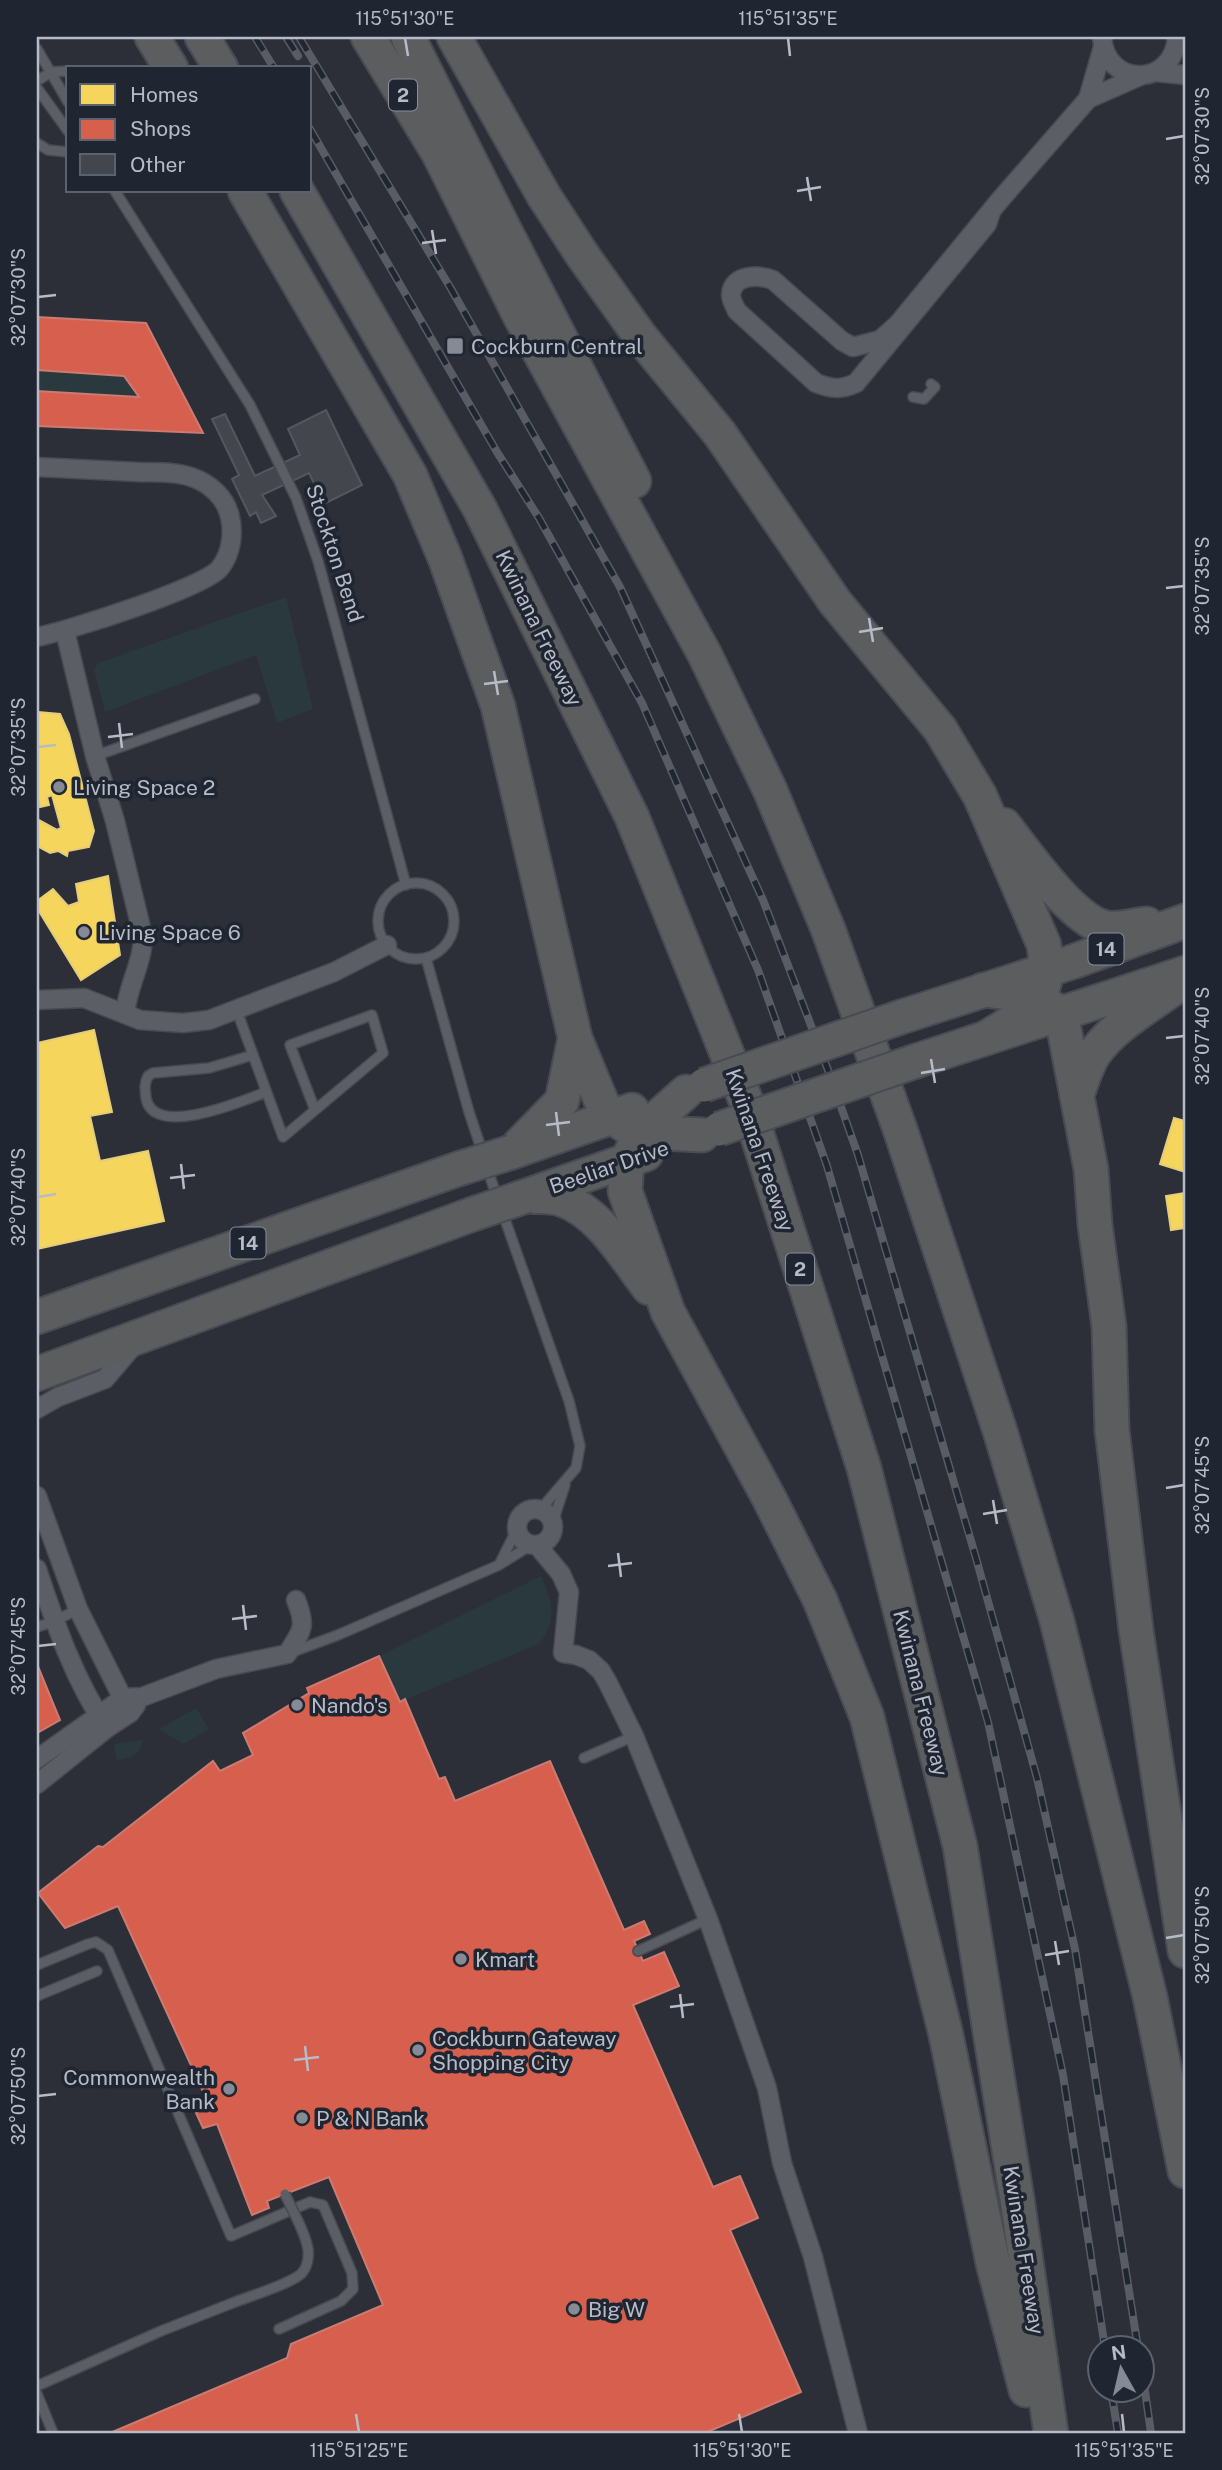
<svg xmlns="http://www.w3.org/2000/svg" width="1222" height="2470" font-family="'Public Sans',sans-serif">
<style>
.green{fill:#2a393d}
.homes{fill:#f6d55c;stroke:#e3cd7c;stroke-width:2}
.shops{fill:#d6604d;stroke:#cc7b72;stroke-width:2}
.building{fill:#43464c;stroke:#53575f;stroke-width:2}
.lines{fill:none;stroke-linecap:round;stroke-linejoin:round}
.lane-casing{stroke:#484a50;stroke-width:12}
.street-casing{stroke:#484a50;stroke-width:21}
.highway-casing{stroke:#484b53;stroke-width:37}
.lane{stroke:#5b5e65;stroke-width:9}
.street{stroke:#5b5e65;stroke-width:18}
.highway{stroke:#5b5d5f;stroke-width:33}
.rail-casing{stroke:#595d63;stroke-width:8}
.rail{stroke:#1f2531;stroke-width:5;stroke-dasharray:16;stroke-linecap:butt}
.lane-bridge-casing{stroke:#484a50;stroke-width:12;stroke-linecap:butt}
.highway-bridge-casing{stroke:#484b53;stroke-width:37;stroke-linecap:butt}
.lane-bridge{stroke:#5b5e65;stroke-width:9}
.highway-bridge{stroke:#5b5d5f;stroke-width:33}
.ticks{fill:none;stroke:#b6bbc7;stroke-width:2.5}
.poi-dot{fill:#868a95;stroke:#1f2531;stroke-width:2.5}
.labels{text-anchor:middle;dominant-baseline:central;stroke-width:7;stroke-linejoin:round;paint-order:stroke}
.shield{fill:#1f2531;stroke:#898e9a;stroke-width:2}
.shield-label{font-size:19px;font-weight:bold;fill:#b6bbc7}
.poi-label{font-size:21px;fill:#b6bbc7;stroke:#1f2531;text-anchor:start}
.street-label{font-size:21px;fill:#b6bbc7;stroke:#1f2531}
.neatline{fill:none;stroke:#b6bbc7;stroke-width:2.5}
.ticks-label{font-size:18px;text-anchor:middle;fill:#b6bbc7}
</style>
<rect width="100%" height="100%" fill="#2c2f37"/>
<g class="green">
<path d="M37,370L124,376L139,397L37,391Z"/>
<path d="M286,597L313,709L277,723L256,655L105,712L94,670L98,663Z"/>
<path d="M541,1576C552,1601 558,1619 540,1643L400,1702L379,1656Z"/>
<path d="M196,1708L209,1729L183,1744L159,1729Z"/>
<path d="M143,1740C141,1754 130,1758 117,1760L114,1744Z"/>
</g>
<g class="homes">
<path d="M38,712L60,714L69,734L94,831L89,847L68,851L67,856L58,851L50,853L37,846V819L57,830L61,828L52,795L47,797L49,805L40,807L37,795Z"/>
<path d="M108,876L120,955L81,980L37,908V901L53,889L68,906L79,902L76,884Z"/>
<path d="M94,1030L112,1112L90,1116L100,1161L148,1151L164,1221L37,1249V1043Z"/>
<path d="M1174,1118L1185,1121V1172L1160,1164Z"/>
<path d="M1185,1193V1228L1171,1230L1166,1196Z"/>
</g>
<g class="shops">
<path d="M37,317L146,323L203,433L37,426V391L139,397L124,376L37,370Z"/>
<path d="M379,1656L400,1702L405,1699L439,1779L445,1777L455,1801L550,1761L624,1930L644,1921L650,1934L634,1941L643,1961L664,1952L679,1986L633,2005L713,2187L740,2176L758,2218L730,2230L801,2392L705,2433H110L287,2358L291,2344L383,2305L329,2177L267,2201L269,2208L252,2215L217,2124L203,2128L190,2100L205,2096L118,1906L65,1928L38,1893L98,1846L103,1847L213,1761L220,1771L253,1755L243,1733L309,1693L307,1688Z"/>
<path d="M37,1664L60,1720L37,1733Z"/>
</g>
<path class="building" d="M326,410L362,485L324,504L309,473L262,495L276,516L261,523L256,512L250,516L232,479L239,475L212,419L225,414L255,476L300,455L288,429Z"/>
<g class="lines">
<defs>
<g id="lane">
<path d="M37,49L68,102"/>
<path d="M37,81L51,72L68,71"/>
<path d="M37,88L68,131"/>
<path d="M37,143L48,150L68,152"/>
<path d="M115,191L250,405L296,498L318,561L406,885"/>
<path d="M913,397L924,399L935,387L931,384"/>
<path d="M95,756L255,699"/>
<circle cx="416" cy="921" r="38"/>
<path d="M426,958L469,1112L483,1154"/>
<path d="M237,1011L283,1137L383,1053L372,1015L290,1045L315,1110"/>
<path d="M253,1055L209,1068L153,1073L148,1076C144,1084 145,1089 146,1098C153,1139 243,1101 266,1092"/>
<path d="M487,1168L497,1197"/>
<path d="M502,1211L569,1401L580,1446L576,1468L540,1510"/>
<path d="M552,1525L565,1485"/>
<path d="M500,1563L517,1529"/>
<path d="M37,1627L55,1621L78,1609"/>
<path d="M292,1652L338,1635L499,1565L531,1545"/>
<path d="M584,1758L634,1736"/>
<path d="M638,1951L708,1919"/>
<path d="M37,1965L88,1944L96,1942L108,1950L231,2236L310,2202L323,2205L352,2273L353,2289L341,2301L279,2329"/>
<path d="M37,1996L97,1971"/>
<path d="M37,2386L161,2331L230,2304"/>
<path d="M37,2394L53,2433"/>
</g>
<g id="street">
<path d="M1102,37C1106,88 1173,88 1177,37"/>
<path d="M1156,72L1185,75"/>
<path d="M1088,99L1103,47"/>
<path d="M991,212L987,224L856,383C841,390 831,389 816,383L737,311C735,307 731,300 731,295C732,273 760,275 773,280L842,341L853,347L880,340L898,324L1000,200L1088,99L1140,76"/>
<path d="M37,467C71,469 104,470 138,472C155,473 175,471 191,477C210,483 226,498 230,517C234,534 231,554 220,568C204,588 67,631 37,637"/>
<path d="M65,631L95,756L115,821L143,936C143,963 127,987 125,1014"/>
<path d="M37,1000L84,998L140,1020L183,1023L209,1020L334,972L387,945"/>
<path d="M37,1409L58,1397L105,1379L134,1345"/>
<path d="M37,1496L78,1609L130,1713"/>
<circle cx="535" cy="1527" r="18"/>
<path d="M537,1545L561,1574L569,1592L563,1653L576,1655L589,1660L601,1671L608,1683L634,1736L708,1919L767,2088L782,2163L813,2257L858,2433"/>
<path d="M37,1569C55,1623 74,1680 107,1728"/>
<path d="M37,1759L123,1698L142,1697L216,1669L287,1654C302,1631 307,1627 296,1600"/>
<path d="M37,1784L107,1728L130,1713L136,1705"/>
</g>
<g id="highway">
<path d="M152,37L171,68"/>
<path d="M202,37L221,68"/>
<path d="M368,37L439,154L521,318L705,655L770,790L828,929L901,1132L1000,1431L1057,1621L1150,1997L1185,2171"/>
<path d="M408,37L504,229L634,481"/>
<path d="M454,37L544,196L583,256L640,336L720,434L835,602L940,729L980,796L1044,945C1045,954 1047,964 1046,973C1044,1004 1013,1022 989,1036"/>
<path d="M245,191L410,475L445,558L498,706L575,1038L602,1103L612,1117L626,1126L641,1132L702,1135"/>
<path d="M297,191L480,509L632,817L748,1106L864,1468L960,1846L1017,2199L1051,2433"/>
<path d="M1004,825C1026,853 1070,917 1103,927C1114,931 1134,925 1147,924"/>
<path d="M983,990C1018,993 1030,994 1061,1013L1091,1169L1095,1225L1109,1326L1112,1430L1136,1630L1185,1951"/>
<path d="M901,1017L1072,962L1185,921"/>
<path d="M916,1061L1185,973"/>
<path d="M686,1092L641,1132L627,1161L625,1191L668,1312L769,1498L820,1600L867,1717L946,2035L993,2263L1026,2390"/>
<path d="M1077,1095C1082,1082 1086,1066 1094,1054C1114,1025 1150,1006 1178,985"/>
<path d="M519,1145L562,1101L575,1038"/>
<path d="M512,1152L632,1110"/>
<path d="M526,1196L646,1154"/>
<path d="M528,1196C539,1197 551,1196 561,1199C600,1212 625,1257 649,1288"/>
<path d="M37,1317L458,1169"/>
<path d="M37,1374L473,1214"/>
</g>
</defs>
<use href="#lane" class="lane-casing"/>
<use href="#street" class="street-casing"/>
<use href="#highway" class="highway-casing"/>
<use href="#lane" class="lane"/>
<use href="#street" class="street"/>
<use href="#highway" class="highway"/>
<defs>
<g id="rail">
<path d="M255,37L274,68"/>
<path d="M286,37L298,56"/>
<path d="M299,37L450,287L620,587L763,900L828,1070L858,1155L976,1558L1037,1778L1075,1949L1138,2348"/>
<path d="M310,129L497,452L539,518L642,703L758,970L827,1166L988,1722L1063,2075L1105,2348"/>
<path d="M1142,2370L1151,2433"/>
<path d="M1111,2390L1118,2433"/>
</g>
</defs>
<use href="#rail" class="rail-casing"/>
<use href="#rail" class="rail"/>
<defs>
<path id="lane-bridge" d="M230,2304C247,2297 288,2285 301,2274C307,2268 309,2258 308,2249C305,2231 293,2212 285,2194"/>
<g id="highway-bridge">
<path d="M704,1085L901,1017"/>
<path d="M719,1129L916,1061"/>
<path d="M458,1169L512,1152"/>
<path d="M473,1214L526,1196"/>
</g>
</defs>
<use href="#lane-bridge" class="lane-bridge-casing"/>
<use href="#highway-bridge" class="highway-bridge-casing"/>
<use href="#lane-bridge" class="lane-bridge"/>
<use href="#highway-bridge" class="highway-bridge"/>
</g>
<path class="ticks" d="M405,38L408,56M788,38L790,56M1166,139L1184,136M807,177L811,201M797,191L821,187M432,230L436,254M422,243L446,240M38,297L56,295M1166,588L1184,586M869,618L873,642M859,632L883,628M494,671L498,695M484,684L508,681M119,723L122,748M108,737L133,734M38,747L56,745M1166,1038L1184,1036M931,1059L935,1083M921,1073L945,1069M556,1112L559,1136M546,1125L570,1122M181,1164L184,1189M170,1178L195,1175M38,1197L56,1194M1166,1488L1184,1485M993,1500L997,1524M983,1514L1007,1510M618,1553L621,1577M608,1566L632,1563M243,1605L246,1630M232,1619L257,1616M38,1646L56,1644M1166,1938L1184,1935M1055,1941L1059,1965M1045,1955L1069,1951M680,1994L683,2018M670,2007L694,2004M305,2046L308,2071M294,2060L319,2057M38,2096L56,2094M356,2414L359,2432M739,2414L742,2432M1122,2414L1124,2432"/>
<g class="poi-dot">
<rect x="446" y="337" width="18" height="18" rx="3.5"/>
<circle cx="59" cy="787" r="7"/>
<circle cx="84" cy="932" r="7"/>
<circle cx="297" cy="1705" r="7"/>
<circle cx="461" cy="1959" r="7"/>
<circle cx="418" cy="2050" r="7"/>
<circle cx="229" cy="2089" r="7"/>
<circle cx="302" cy="2118" r="7"/>
<circle cx="574" cy="2309" r="7"/>
</g>
<g class="labels">
<g class="shield">
<rect x="389" y="79.5" width="28" height="31" rx="5"/>
<rect x="1088.5" y="933.5" width="35" height="31" rx="5"/>
<rect x="230.5" y="1227.5" width="35" height="31" rx="5"/>
<rect x="786" y="1253.5" width="28" height="31" rx="5"/>
</g>
<g class="shield-label">
<text x="403" y="95">2</text>
<text x="1106" y="949">14</text>
<text x="248" y="1243">14</text>
<text x="800" y="1269">2</text>
</g>
<g class="poi-label">
<text x="471" y="346">Cockburn Central</text>
<text x="73" y="787">Living Space 2</text>
<text x="98" y="932">Living Space 6</text>
<text x="311" y="1705">Nando's</text>
<text x="475" y="1959">Kmart</text>
<text x="432" y="2038">Cockburn Gateway<tspan x="432" dy="24">Shopping City</tspan></text>
<text x="215" y="2077" text-anchor="end">Commonwealth<tspan x="215" dy="24">Bank</tspan></text>
<text x="316" y="2118">P &amp; N Bank</text>
<text x="588" y="2309">Big W</text>
</g>
<g class="street-label">
<text transform="translate(335 553) rotate(72)">Stockton Bend</text>
<text transform="translate(539 628) rotate(64)">Kwinana Freeway</text>
<text transform="translate(760 1150) rotate(71)">Kwinana Freeway</text>
<text transform="translate(609 1167) rotate(-19)">Beeliar Drive</text>
<text transform="translate(921 1693) rotate(76)">Kwinana Freeway</text>
<text transform="translate(1024 2250) rotate(81)">Kwinana Freeway</text>
</g>
</g>
<rect width="1222" height="2470" fill="none" stroke="#1f2531" stroke-width="77"/>
<rect x="66" y="66" width="245" height="126" fill="#1f2531" stroke="#5b616d" stroke-width="2"/>
<rect x="80" y="84" width="35" height="21" fill="#f6d55c" stroke="#5b616d" stroke-width="2"/>
<text x="130" y="102" font-size="21" fill="#b6bbc7">Homes</text>
<rect x="80" y="119" width="35" height="21" fill="#d6604d" stroke="#5b616d" stroke-width="2"/>
<text x="130" y="136" font-size="21" fill="#b6bbc7">Shops</text>
<rect x="80" y="154" width="35" height="21" fill="#43464c" stroke="#5b616d" stroke-width="2"/>
<text x="130" y="172" font-size="21" fill="#b6bbc7">Other</text>
<g transform="translate(1121 2369) rotate(352)"><circle r="33" fill="#1f2531" stroke="#5b616d" stroke-width="2"/>
<path d="M0-5L12 26L0 18L-12 26Z" fill="#868a95"/>
<text y="-10" font-size="19" font-weight="bold" text-anchor="middle" fill="#b6bbc7">N</text>
</g>
<rect x="38" y="38" width="1146" height="2394" class="neatline"/>
<g class="ticks-label">
<text x="405" y="25">115°51'30"E</text>
<text x="788" y="25">115°51'35"E</text>
<text transform="translate(1203 136) rotate(-90)" y="6">32°07'30"S</text>
<text transform="translate(19 297) rotate(-90)" y="6">32°07'30"S</text>
<text transform="translate(1203 586) rotate(-90)" y="6">32°07'35"S</text>
<text transform="translate(19 747) rotate(-90)" y="6">32°07'35"S</text>
<text transform="translate(1203 1036) rotate(-90)" y="6">32°07'40"S</text>
<text transform="translate(19 1197) rotate(-90)" y="6">32°07'40"S</text>
<text transform="translate(1203 1485) rotate(-90)" y="6">32°07'45"S</text>
<text transform="translate(19 1646) rotate(-90)" y="6">32°07'45"S</text>
<text transform="translate(1203 1935) rotate(-90)" y="6">32°07'50"S</text>
<text transform="translate(19 2096) rotate(-90)" y="6">32°07'50"S</text>
<text x="359" y="2457">115°51'25"E</text>
<text x="742" y="2457">115°51'30"E</text>
<text x="1124" y="2457">115°51'35"E</text>
</g>
</svg>
